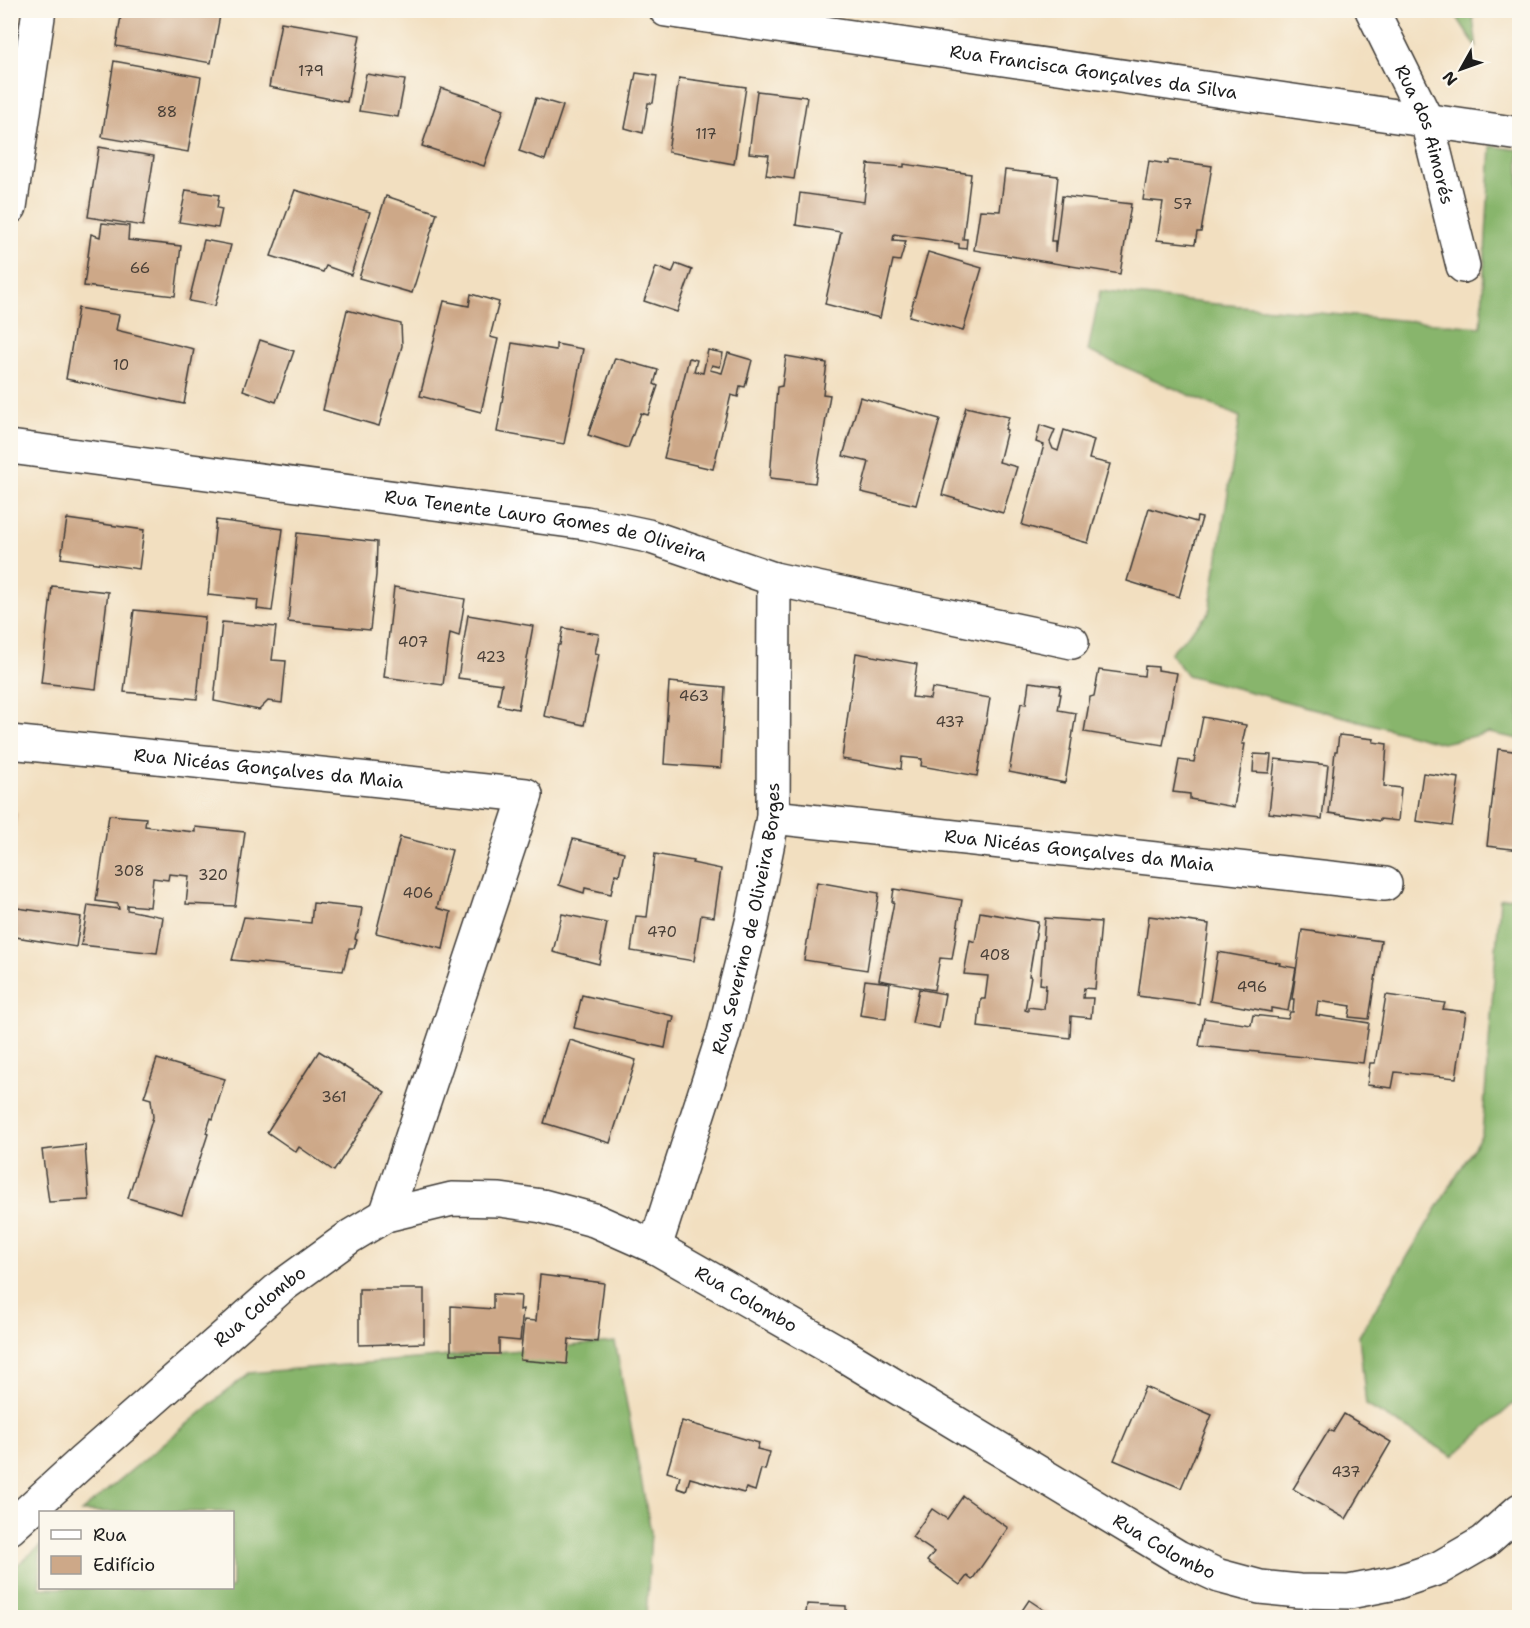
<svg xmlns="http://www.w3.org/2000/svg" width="1530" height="1628" font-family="'Shantell Sans',sans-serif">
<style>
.forest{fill:#88b56c;stroke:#526844;stroke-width:1.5}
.building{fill:#cda888}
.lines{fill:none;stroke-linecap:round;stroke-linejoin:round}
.minor-casing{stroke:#3c3935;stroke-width:36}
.tertiary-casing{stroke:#3c3935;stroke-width:36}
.minor{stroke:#fff;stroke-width:33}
.tertiary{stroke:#fff;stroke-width:33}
.labels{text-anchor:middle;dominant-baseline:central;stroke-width:4.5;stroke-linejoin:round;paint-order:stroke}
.number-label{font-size:15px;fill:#483f37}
.street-label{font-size:18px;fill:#1c1c1c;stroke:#fbf7ec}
</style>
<rect width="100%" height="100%" fill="#fbf7ec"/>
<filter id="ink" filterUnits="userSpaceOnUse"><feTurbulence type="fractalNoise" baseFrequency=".0167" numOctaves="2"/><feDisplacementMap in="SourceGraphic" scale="12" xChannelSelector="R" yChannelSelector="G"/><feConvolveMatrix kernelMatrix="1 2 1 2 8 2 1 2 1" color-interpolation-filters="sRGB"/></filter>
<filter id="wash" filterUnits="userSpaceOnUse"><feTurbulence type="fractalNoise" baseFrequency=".008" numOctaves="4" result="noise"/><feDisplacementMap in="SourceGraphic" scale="24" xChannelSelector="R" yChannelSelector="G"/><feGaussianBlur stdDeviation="1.35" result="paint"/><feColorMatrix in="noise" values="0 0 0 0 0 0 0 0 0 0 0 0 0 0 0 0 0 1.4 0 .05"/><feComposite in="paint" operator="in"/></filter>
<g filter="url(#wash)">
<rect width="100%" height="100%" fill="#f2dfc0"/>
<g class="forest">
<path d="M1453,11H1472L1477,48Z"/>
<path d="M1491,146L1519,150V739L1489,733L1442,743L1187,675L1170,653L1209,613L1240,417L1088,351L1100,291L1205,303L1481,327Z"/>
<path d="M1519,896V1399L1453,1456L1366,1405L1359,1336L1482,1134L1500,899Z"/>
<path d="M615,1342L651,1532L646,1617H11L10,1571L40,1546V1588H232V1512H81L249,1373Z"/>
</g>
<g id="blocks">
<g class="building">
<path d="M122,10H221L211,63L116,46Z"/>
<path d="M281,22L360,35L347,102L269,87Z"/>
<path d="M114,61L201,77L188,152L102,137Z"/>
<path d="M636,73L657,76L653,103H648L643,133L625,128Z"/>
<path d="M366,74L405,80L398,117L359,111Z"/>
<path d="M679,78L746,87L734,164L668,152Z"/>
<path d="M441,88L504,109L484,166L422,146Z"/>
<path d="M757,91L807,97L794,179L766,175L769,155L749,153Z"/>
<path d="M536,98L563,106L545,160L519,151Z"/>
<path d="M99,147L154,156L143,226L88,217Z"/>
<path d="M1168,160L1212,166L1201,232H1197L1195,244L1157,240L1163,202L1143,200L1149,161L1168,164Z"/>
<path d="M868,164L904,167V164L971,174L963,239H967L966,249L959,248V244L894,234L893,240L906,241L900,261L893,260L880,318L825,304L841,232L796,225L800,193L864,202Z"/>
<path d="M1005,170L1058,176L1051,241H1055V252L1062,196L1131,204L1120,274L974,250L980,210L1000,211Z"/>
<path d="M186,190L219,195L217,208L222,209L218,228L179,222Z"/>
<path d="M295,190L370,212L351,275L326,266L323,272L271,256Z"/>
<path d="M386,196L437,213L412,293L359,278Z"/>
<path d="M102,223L129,226L128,240L181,246L175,296L84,286L91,234L100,237Z"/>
<path d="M204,240L231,245L215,306L189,301Z"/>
<path d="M928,252L982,268L963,331L909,316Z"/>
<path d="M676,264L692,270L677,312L644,301L656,267L672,273Z"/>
<path d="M471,294L499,302L490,337L498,339L481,412L420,396L444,301L469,306Z"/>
<path d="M78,308L119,315L116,330L194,349L184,404L66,379Z"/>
<path d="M347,310L401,324L402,346L379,426L323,410Z"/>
<path d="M260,340L294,351L276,402L243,390Z"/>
<path d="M512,343L556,350V344L583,349L564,444L497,432Z"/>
<path d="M708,350L723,353L720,367L712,365L710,370L722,373L728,353L752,360L745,387L740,386L738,397L731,395L713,469L664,458L689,358L697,360L694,371L703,373Z"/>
<path d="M786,356L827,363L823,394L830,395L815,483L770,478L777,387L782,386Z"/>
<path d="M615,358L658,370L654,384L658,386L648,415L641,413L628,448L588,435Z"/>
<path d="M860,397L940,419L916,505L861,492L869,462L843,456Z"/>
<path d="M966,407L1009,417L1005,429L1007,430L999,462L1017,467L1003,513L942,495Z"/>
<path d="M1040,425L1055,430L1050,442L1053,449L1058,451L1064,430L1094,440L1089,459L1110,464L1088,543L1022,525L1044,445L1036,442Z"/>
<path d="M1149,508L1196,522L1197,517L1202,518L1179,597L1127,581Z"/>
<path d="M67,519L144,530L139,569L61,558Z"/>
<path d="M216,520L283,529L272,611L257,609L258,600L208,595Z"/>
<path d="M297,533L377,542L376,575L370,630L288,622Z"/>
<path d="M52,586L108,592L96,689L41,683Z"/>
<path d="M394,587L465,599L459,636L450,633L443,685L384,677Z"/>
<path d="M134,610L205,617L197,699L124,692Z"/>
<path d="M468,615L533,626L518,709L498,705L502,684L458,678Z"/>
<path d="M222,622L276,627L272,660L286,661L282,703L268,701L259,710L214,701Z"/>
<path d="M563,628L599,634L595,653L599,654L584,725L544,716L558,645H560Z"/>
<path d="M856,653L917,664L912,697L930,699L932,688L990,698L977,776L921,766L922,759L902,757L901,769L842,759Z"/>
<path d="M1145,666L1158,667V670L1177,673L1163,745L1084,732L1090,697L1094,696L1099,670L1144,676Z"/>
<path d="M669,682L725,687L721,768L664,764Z"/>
<path d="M1029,682L1061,686L1059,694H1061L1058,710L1076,713L1065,783L1009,772L1021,703L1026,704Z"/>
<path d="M1203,717L1246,725L1242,744H1245L1234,807L1190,799V794L1173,792L1179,760L1194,762Z"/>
<path d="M1339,735L1374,739L1373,742L1387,744L1384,786L1401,788L1398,821L1380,819V821L1329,813L1335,751H1337Z"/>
<path d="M1498,749L1520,752V850L1487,846Z"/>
<path d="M1254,754L1271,755L1269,773L1253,772Z"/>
<path d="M1275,759L1328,765L1322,819L1269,813Z"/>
<path d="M1423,773L1459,778L1452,826L1416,821Z"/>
<path d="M10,812L17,813L12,847H10Z"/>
<path d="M109,815L146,818L145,826L176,830L195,832V827L245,832L235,906L186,904L189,876L169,874L168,880L153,878L150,907L127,905V910L163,917L157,953L81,945L88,905L119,909L118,904L96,901Z"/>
<path d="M400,837L452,850L437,908L451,912L443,949L376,933Z"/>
<path d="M573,839L624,852L619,875L615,874L611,894L585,888L584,893L559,885Z"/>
<path d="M655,854L693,861L692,863L721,869L714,917L701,915L694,961L631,951L636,916L647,917Z"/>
<path d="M817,882L879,893L867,970L804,960Z"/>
<path d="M894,889L962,900L952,959L940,958L934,990L879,980L894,902H892Z"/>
<path d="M313,903L362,908L358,932L356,934L355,939L357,940L354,948H349L343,971L232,960L244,917L311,923Z"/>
<path d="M10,907L81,917L76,947L10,936Z"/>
<path d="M980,912L1038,922L1029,976H1031L1025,1010L1028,1011V1007L1044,1009L1046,985L1040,984L1045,918L1101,922L1095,989L1084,988L1083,998H1093L1091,1018L1071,1016L1070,1038L978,1027L981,999H985L988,976L964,974L970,940L975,942Z"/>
<path d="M562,914L607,923L599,964L553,952Z"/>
<path d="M1149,916L1209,924L1199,1004L1138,996Z"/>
<path d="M1302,930L1381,941L1369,1019L1349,1017L1351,1006L1318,1001L1316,1015L1369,1023L1363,1063L1199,1046L1204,1018L1251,1025L1253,1015L1288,1019L1290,1012H1293L1294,999H1292Z"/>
<path d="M1218,952L1280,963L1279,965L1296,968L1288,1011L1271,1008V1012L1210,1001Z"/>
<path d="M865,980L890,983L886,1019L860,1015Z"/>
<path d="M919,989L945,994L939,1028L912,1023Z"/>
<path d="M582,995L674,1016L673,1022H670L665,1048L574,1028Z"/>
<path d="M1386,995L1445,1003L1443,1009L1466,1012L1456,1078L1395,1072L1392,1088L1367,1085L1370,1063H1375Z"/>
<path d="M570,1040L636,1060L610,1143L544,1123Z"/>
<path d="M319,1051L385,1092L334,1171L299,1147L296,1152L267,1132Z"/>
<path d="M157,1059L225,1079L213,1119L211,1118L206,1133L208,1134L182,1214L128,1198L153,1117L151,1099L144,1097Z"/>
<path d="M85,1145L89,1200L49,1202L42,1150Z"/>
<path d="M540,1275L604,1283L597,1342L569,1339L567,1364L520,1360L524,1320L536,1321Z"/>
<path d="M359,1289H424V1343L359,1345Z"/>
<path d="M493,1294L521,1296L520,1310L523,1309L520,1341L499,1339V1354H451V1306L493,1309Z"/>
<path d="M1145,1387L1212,1415L1181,1488L1114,1460Z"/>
<path d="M1344,1414L1391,1442L1346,1519L1293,1489L1329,1430L1333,1432Z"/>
<path d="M682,1421L759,1443L757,1449L770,1452L765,1470L761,1469L755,1491L746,1488L744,1493L690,1478L686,1491L677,1488L680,1476L667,1472Z"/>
<path d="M963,1496L1008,1528L972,1580L967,1576L960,1585L927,1561L934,1552L912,1537L932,1509L947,1519Z"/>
<path d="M1029,1600L1056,1618H1017Z"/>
<path d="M807,1604L846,1606V1618H790V1613H806Z"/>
</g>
</g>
</g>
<g filter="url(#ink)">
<use href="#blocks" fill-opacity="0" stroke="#3c3935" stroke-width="1.5"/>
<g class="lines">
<defs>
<g id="minor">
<path id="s1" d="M666,10L1520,134"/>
<path id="s2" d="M1372,10L1427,121L1463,266"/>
<path d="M10,207L39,10"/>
<path id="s3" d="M10,447L586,523L648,536L774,579L1072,642"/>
<path id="s4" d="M10,742L526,795L386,1215"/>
<path id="s5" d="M773,817L1385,884"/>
<path id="s6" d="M655,1247L724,1033L752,922L773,817L774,579"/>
</g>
<g id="tertiary">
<path id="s7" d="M10,1528L82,1462L282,1286L351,1236L386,1215L452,1199L500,1200L542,1206L594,1220L655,1247L842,1354L1178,1557L1219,1576L1260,1587L1299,1591L1349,1592L1395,1583L1439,1568L1484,1542L1520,1510"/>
</g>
</defs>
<use href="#minor" class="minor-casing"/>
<use href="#tertiary" class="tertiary-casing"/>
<use href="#minor" class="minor"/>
<use href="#tertiary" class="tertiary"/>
</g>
</g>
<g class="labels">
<g class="number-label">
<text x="311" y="71">179</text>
<text x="167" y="112">88</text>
<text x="706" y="134">117</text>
<text x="1183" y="204">57</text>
<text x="140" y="268">66</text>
<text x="121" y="365">10</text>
<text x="413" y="642">407</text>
<text x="491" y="657">423</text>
<text x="694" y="696">463</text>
<text x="950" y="722">437</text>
<text x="129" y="871">308</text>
<text x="213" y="875">320</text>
<text x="418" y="893">406</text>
<text x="662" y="932">470</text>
<text x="995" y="955">408</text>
<text x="1252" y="987">496</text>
<text x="334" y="1097">361</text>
<text x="1346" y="1472">437</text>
</g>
<g class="street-label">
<text stroke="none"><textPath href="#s1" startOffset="432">Rua Francisca Gonçalves da Silva</textPath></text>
<text stroke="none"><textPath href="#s2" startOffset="136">Rua dos Aimorés</textPath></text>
<text stroke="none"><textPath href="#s3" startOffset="542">Rua Tenente Lauro Gomes de Oliveira</textPath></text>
<text stroke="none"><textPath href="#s4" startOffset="260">Rua Nicéas Gonçalves da Maia</textPath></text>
<text stroke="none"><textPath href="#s5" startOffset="308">Rua Nicéas Gonçalves da Maia</textPath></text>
<text stroke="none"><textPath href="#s6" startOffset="342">Rua Severino de Oliveira Borges</textPath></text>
<text stroke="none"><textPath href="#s7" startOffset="874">Rua Colombo</textPath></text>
<text stroke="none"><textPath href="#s7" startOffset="334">Rua Colombo</textPath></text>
<text stroke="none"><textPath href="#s7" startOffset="1360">Rua Colombo</textPath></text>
</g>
</g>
<rect width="1530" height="1628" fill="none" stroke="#fbf7ec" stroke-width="36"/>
<rect x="39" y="1511" width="195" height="78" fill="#fbf7ec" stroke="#a29f99" stroke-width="1.5"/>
<rect x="51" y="1530" width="30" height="9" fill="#ffffff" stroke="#a29f99" stroke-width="1.5"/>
<text x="93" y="1541" font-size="18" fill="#1c1c1c">Rua</text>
<rect x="51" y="1556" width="30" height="18" fill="#cda888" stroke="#a29f99" stroke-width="1.5"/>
<text x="93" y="1571" font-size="18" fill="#1c1c1c">Edifício</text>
<g transform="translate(1461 69) rotate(230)" stroke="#fbf7ec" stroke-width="4.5" paint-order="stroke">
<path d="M0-4.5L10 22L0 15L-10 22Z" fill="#1c1c1c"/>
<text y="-9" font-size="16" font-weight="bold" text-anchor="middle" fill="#1c1c1c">N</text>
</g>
</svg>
